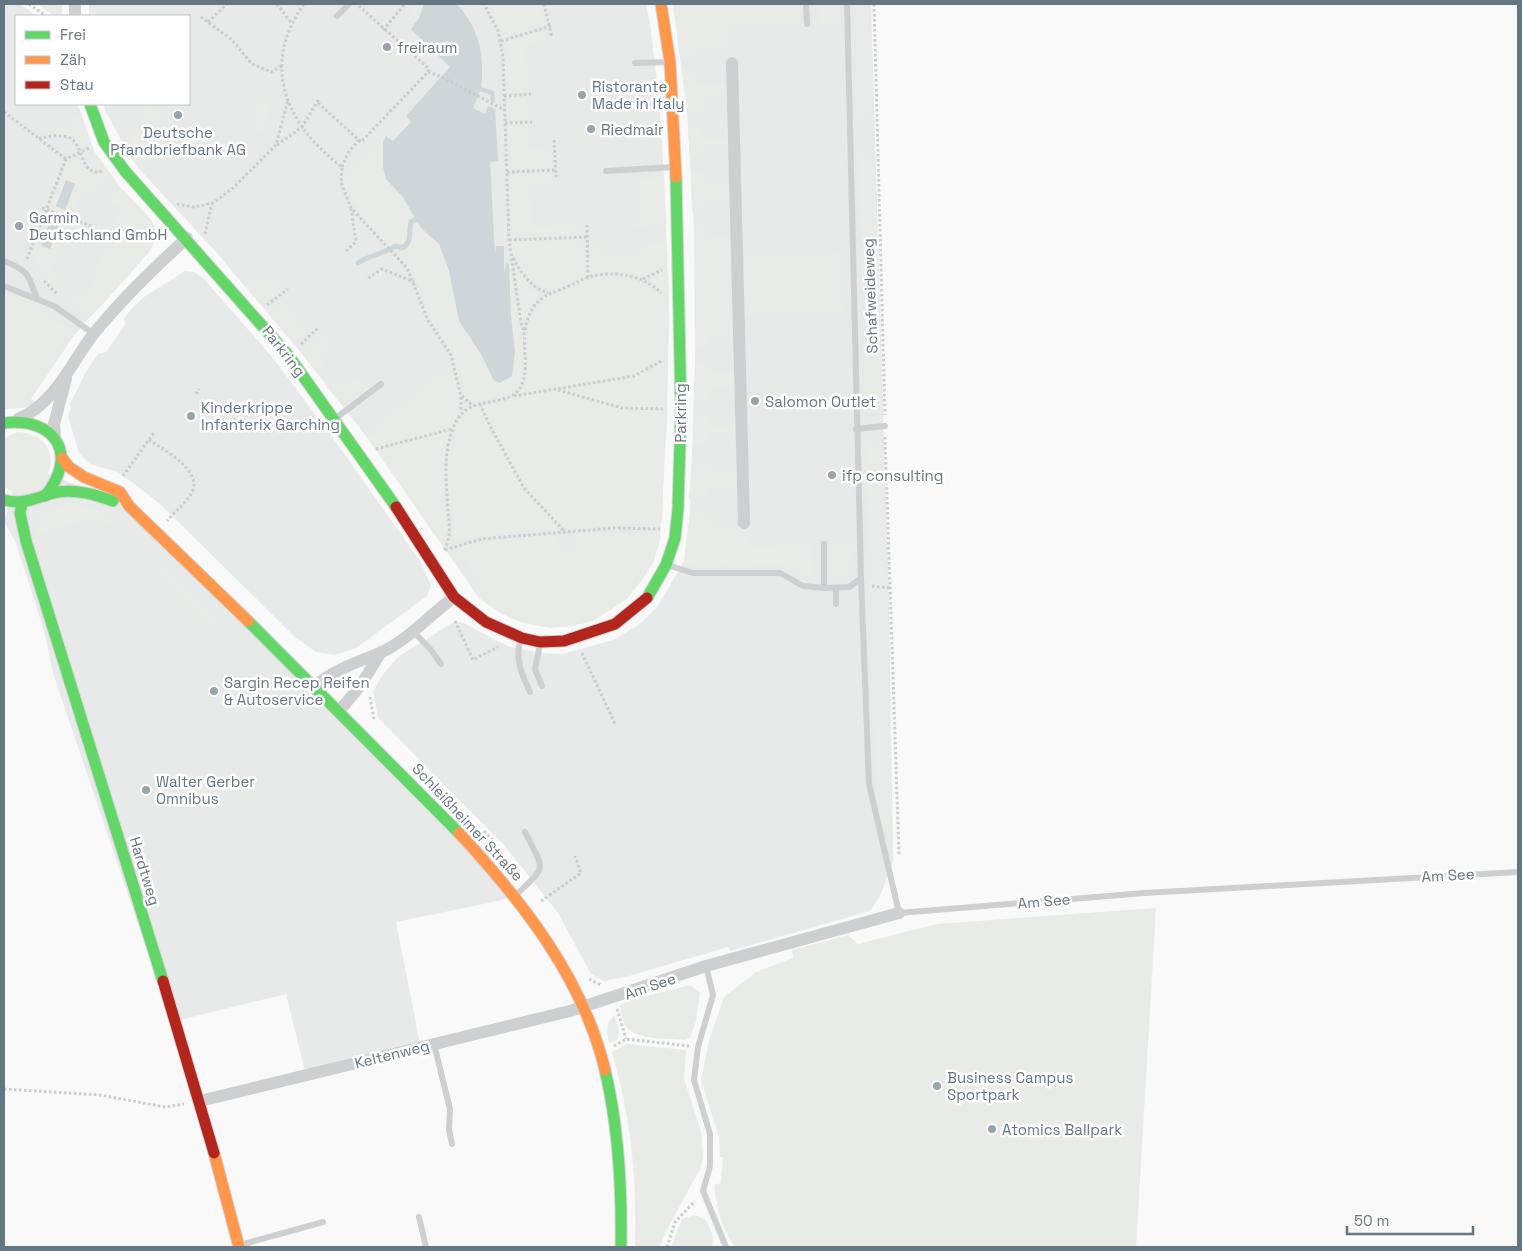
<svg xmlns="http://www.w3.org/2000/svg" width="1522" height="1251" font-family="'Space Grotesk',sans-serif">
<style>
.built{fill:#e8e9e9}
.green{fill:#e8ebe6}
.water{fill:#ced6d9}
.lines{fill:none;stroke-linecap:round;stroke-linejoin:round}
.stream{stroke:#ced6d9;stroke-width:5}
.fast-casing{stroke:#d5d6d7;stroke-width:13}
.slow-casing{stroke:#d5d6d7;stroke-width:13}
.jam-casing{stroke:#d5d6d7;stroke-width:13}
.path{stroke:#cbcccd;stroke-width:3;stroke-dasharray:2.5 2.5;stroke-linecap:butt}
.lane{stroke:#cecfd0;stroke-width:6}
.street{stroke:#cecfd0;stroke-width:12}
.fast{stroke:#63d668;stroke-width:11}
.slow{stroke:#ff974d;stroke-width:11}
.jam{stroke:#b3261e;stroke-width:11}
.poi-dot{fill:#99a4ac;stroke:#fff;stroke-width:2}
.labels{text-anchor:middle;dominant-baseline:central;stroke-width:5;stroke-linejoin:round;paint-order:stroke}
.poi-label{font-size:15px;fill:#657683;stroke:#fff;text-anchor:start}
.street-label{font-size:15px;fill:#657683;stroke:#fff}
</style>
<rect width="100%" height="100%" fill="#f9f9f9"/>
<g class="built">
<path d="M4,4H20L37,16H16V104H78L94,151L121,188L146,214L156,229L157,236L149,252L75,334L21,300L4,293Z"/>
<path d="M89,4H646L650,23L659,98L664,177L669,309L667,420L660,538L653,563L627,599L593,621L572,626L550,628L513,619L479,598L369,440L302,354L216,252L141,171L128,153L105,110L104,104H189V16H89Z"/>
<path d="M673,4H871L889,603L893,861L880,896L870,911L730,951L728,947L629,976L604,981L591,974L558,913L505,846L378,718L373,691L384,673L398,657L452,623L462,622L507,646L542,653L562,654L613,640L640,624L658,606L684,561L690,514L695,363L694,226L687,112Z"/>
<path d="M185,271L194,272L203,278L273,358L333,438L420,561L431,586L427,596L356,648L335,655L316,652L296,638L160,504L128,479L117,472L90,464L79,453L68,416L71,408L70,404L86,372L98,354L106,352L125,325L124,319L132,308L144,297Z"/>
<path d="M20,463L131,506L519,894L498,901L396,922L420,1044L305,1071L286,994L171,1022L53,673L45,634L16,543L4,521Z"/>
</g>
<g class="green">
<path d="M38,4H62V16H54Z"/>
<path d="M415,4H424L419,18L411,29L406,25Z"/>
<path d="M495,4H539L545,25L505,37L491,6Z"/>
<path d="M673,4H798V24L729,27L730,47L696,48V58L681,59Z"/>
<path d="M820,4H839L840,24H820Z"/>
<path d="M855,4H867C871,24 876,97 869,115C867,118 864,121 861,124H857Z"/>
<path d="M546,30L547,42L525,43L527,93L509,94L506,42Z"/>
<path d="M683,74H696L697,85L730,84L731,98L701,99V111L687,112Z"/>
<path d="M260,98L271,100L263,133L252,131Z"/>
<path d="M509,98H527L528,120L510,121Z"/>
<path d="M144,105L156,107L172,128L147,150L146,155L151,162L141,171L128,153L132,134L137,135Z"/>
<path d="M81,114L89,139L78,145L70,136L49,133L56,124L58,130L70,126L69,120Z"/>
<path d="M528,125L529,149H550L551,168L512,170L510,126Z"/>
<path d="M688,129H701L702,139H732V144L702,145V157H690Z"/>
<path d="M383,142V167L386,179L402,196L415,220L439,244L449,271L459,321L481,354L494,380L500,383L512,376L514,370L509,283L512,282L522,352V372L511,391L484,400L471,397L462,388L460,369L454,354L431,318L419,285L410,266L375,234L342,182Z"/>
<path d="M858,153H862L871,162L876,175L881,386L878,403L869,412H865Z"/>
<path d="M79,161L82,168L90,174L107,172L111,175L102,180L92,195L81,192L50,274L61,279L56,289C47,282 33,265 33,253L67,164Z"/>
<path d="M703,172V185L734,184L735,198L705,199V210L692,211L691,173Z"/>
<path d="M551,174V182L530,183L532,227L575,225V233L514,235L512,175Z"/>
<path d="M664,177L666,226L628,228V224L641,223L640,179Z"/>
<path d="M121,188L152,221L157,236L149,252L100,307L95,312H88L72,300L75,295L86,299L120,207L109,202L111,196Z"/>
<path d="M694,226H705L706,237L736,236L737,335H709V347H696Z"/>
<path d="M576,240V248H583L584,275C560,287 541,298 524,268C520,260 515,253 514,243Z"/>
<path d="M667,241L668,263L642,277L613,270L592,273L591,248L601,247L602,256L643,253L642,245Z"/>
<path d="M841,253L843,312L742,314L741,255Z"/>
<path d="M668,270L669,297L650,279Z"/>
<path d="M516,271L529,288L540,295L526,309L523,318Z"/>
<path d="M274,277L282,288L262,305L246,286L256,278L263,286Z"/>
<path d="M612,277C643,284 649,282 669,309L662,523C593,527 521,527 453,541C451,503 437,448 465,415C480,398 515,412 526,383C532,366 526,347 528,330C531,297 584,279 612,277Z"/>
<path d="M4,293L35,306L75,334L31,399L35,402C25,410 16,408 4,409Z"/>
<path d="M283,304L307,332L294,343L270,315Z"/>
<path d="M326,334L333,344L319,356L326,365L317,373L302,354Z"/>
<path d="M709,362V373L738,372L739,387L708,388V400H694L695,363Z"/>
<path d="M451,366L459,393V409L446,442L442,465L447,532L443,546L369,440L387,418Z"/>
<path d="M357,376L365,387L343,406L327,387L337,379L343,387Z"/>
<path d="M694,417H709L710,427L740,426V432L709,433V445H693Z"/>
<path d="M17,432C75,434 49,514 4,487V438Z"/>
<path d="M866,441H870L877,448L883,465L893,861L876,790Z"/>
<path d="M710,461V472H742L741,487L708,488L707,498L689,499L692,462Z"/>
<path d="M73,503L104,512L217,621L213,626L112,525L107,522L101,526L98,517L41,533L44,548L40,550C28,516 43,511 73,503Z"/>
<path d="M690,514H708V526L748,525V547L812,545L813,580L784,565L697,567L684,561Z"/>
<path d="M646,532L661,535C648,604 574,648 509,617C493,610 481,601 471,587L479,580L464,560L457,566L448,553C479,537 522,539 556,535L557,548L565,547L566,551H571V547L577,546L575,533Z"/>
<path d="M834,544H855L845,578L836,580L834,577Z"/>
<path d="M1156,908L1136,1247H735C721,1227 717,1209 714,1185L721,1183L723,1157H720L719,1137L701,1080L709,1041L724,997L756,972L793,958L792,950L848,935L858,944L937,924Z"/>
<path d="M690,985L700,993L696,1021L690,1038L685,1040C668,1038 635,1041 625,1025C622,1020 622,1012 620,1006L627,1001Z"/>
<path d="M614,1015L619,1030L617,1040L610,1043C605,1033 606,1024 614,1015Z"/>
<path d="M627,1044L686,1050L684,1079L701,1131L703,1156L701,1167L666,1231L660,1247H635C638,1182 630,1114 612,1052Z"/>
<path d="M695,1215L706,1220L713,1236L712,1247H671L682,1219Z"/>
</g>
<g class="water">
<path d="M424,4H457C479,28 485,55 481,87L494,91L495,103L490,100L491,95L480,91L473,108L485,114L488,106L495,109L498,161L490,162L495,254L496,246H504V274L506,263L509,264L511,316L515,351L512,376L500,383L494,381L481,354L459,321L449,271L439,244L422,229L402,196L386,179L383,167V142L386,136L393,141L411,122L406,116L450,67L411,29L419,18Z"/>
<path d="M66,180L75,184L65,210L56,206Z"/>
<path d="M51,219L60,223L50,249L41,245Z"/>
</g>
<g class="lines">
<path class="stream" d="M358,263C370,255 383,254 395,246L402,248C413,242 408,232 411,222L415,220"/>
<defs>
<g id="fast">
<path d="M90,104L104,142L125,171L288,355L396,507"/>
<path d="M4,423C56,417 79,455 45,496"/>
<path d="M4,500C25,506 38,496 58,492C77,489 96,495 113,501"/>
<path d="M22,504L20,513L26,541L163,981"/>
<path d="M647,598L666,565L675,538L678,509L681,409L676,177"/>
<path d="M248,621L459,833"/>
<path d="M605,1070C619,1129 622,1187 621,1247"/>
</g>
<g id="slow">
<path d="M661,4L670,62L676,177"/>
<path d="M62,458L69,467L84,477L120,492L129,506L248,621"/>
<path d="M459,833C522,901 583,978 605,1070"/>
<path d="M214,1153L239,1247"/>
</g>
<g id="jam">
<path d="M396,507L454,597L486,622L522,638L540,642L564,641L615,624L647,598"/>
<path d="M163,981L214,1153"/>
</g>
</defs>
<use href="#fast" class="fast-casing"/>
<use href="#slow" class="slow-casing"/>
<use href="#jam" class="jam-casing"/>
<g class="path">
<path d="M29,4L46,16"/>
<path d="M277,4L292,24"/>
<path d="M304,4C260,66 286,125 342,167L341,183L351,208L407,268L428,320L451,355L461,396V411"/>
<path d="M544,4L552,38"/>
<path d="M874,4L885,415"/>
<path d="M201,17L232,40L252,64L271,72L282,66"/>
<path d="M208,22L227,4"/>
<path d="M383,30L405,4"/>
<path d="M501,41L551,26"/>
<path d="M428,72L442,77L504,110"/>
<path d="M603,89L655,87"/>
<path d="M504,96L531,94"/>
<path d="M318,103L361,142L428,72L429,69L359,6"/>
<path d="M4,112L66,159"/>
<path d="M505,123L532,122"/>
<path d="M39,139C48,136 61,134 70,138C85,146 79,178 104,171"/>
<path d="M554,140L556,178"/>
<path d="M277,145L302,127L319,99"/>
<path d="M342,167L348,153L359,140"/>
<path d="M507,172L557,170"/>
<path d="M177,204L194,207L213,203L233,188L276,145L288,100"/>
<path d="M42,208L91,226"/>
<path d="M587,225L588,277"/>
<path d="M205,234L212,203"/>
<path d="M509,240L587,237"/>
<path d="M346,251L356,242L351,209"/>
<path d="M513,258C522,274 530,287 548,293"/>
<path d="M27,259L66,159L89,148"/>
<path d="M368,278L382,269L414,282"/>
<path d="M643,279L662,270"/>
<path d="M44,281L57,294"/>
<path d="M267,305L288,289"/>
<path d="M525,330C527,320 529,313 535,305C543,295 553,293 564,288C573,285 580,280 589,277C612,270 644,275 661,293"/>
<path d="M301,344L319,327"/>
<path d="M558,390L622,408L664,409"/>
<path d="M196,394L199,389"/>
<path d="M462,396L472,405"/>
<path d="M514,396L634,376L663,360"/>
<path d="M480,404L490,426L524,488L564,531"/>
<path d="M231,423L235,418"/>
<path d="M885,437L899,855"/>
<path d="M149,440C164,450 205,471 191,494C185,504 174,512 167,521"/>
<path d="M376,449L452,429"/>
<path d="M123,476L155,431"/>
<path d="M444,550C452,537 449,525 448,510C446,480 442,447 457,420C476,386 530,422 525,356C524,344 526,333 521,323L509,240L503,57L498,31L484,4"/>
<path d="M445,550L481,539L614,528L660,529"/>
<path d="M872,586L891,588"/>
<path d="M455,621L473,660L498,647"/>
<path d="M582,653L615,724"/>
<path d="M370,697L374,719"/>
<path d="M484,831L495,843"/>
<path d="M541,901L581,873L575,856"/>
<path d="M589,979L601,985"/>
<path d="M617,1009L626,1039"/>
<path d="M614,1046L626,1039L689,1046"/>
<path d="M4,1089L100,1095L165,1107L184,1104"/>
<path d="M667,1247L675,1222L695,1201"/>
</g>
<g class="lane">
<path d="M806,4L807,24"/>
<path d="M337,16L349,4"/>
<path d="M635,63L669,62"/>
<path d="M606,171L674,167"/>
<path d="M4,261C29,271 28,274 37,299"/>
<path d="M4,286L54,306L94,334"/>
<path d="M336,418L381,384"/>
<path d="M856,429L885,426"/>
<path d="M824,544V588"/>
<path d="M667,565L693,573H780L803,586L824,588L849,587L861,578L847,4"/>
<path d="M861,578L869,784L899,913L1145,893L1518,872"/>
<path d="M836,588V604"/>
<path d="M413,631L431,650L441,664"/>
<path d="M521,639C514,658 522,675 530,692"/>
<path d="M540,644L535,669L542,686"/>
<path d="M515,896C548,864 545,872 525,832"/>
<path d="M706,966L713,995L698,1047L694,1080L710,1134V1166L703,1191L726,1247"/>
<path d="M434,1044L450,1109L449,1130L452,1144"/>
<path d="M419,1217L426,1247"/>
<path d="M240,1245L323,1222"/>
</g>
<g class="street">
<path d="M75,4V16"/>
<path d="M732,63L744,523"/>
<path d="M18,419C56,403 71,362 95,332C123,298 154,268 187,238"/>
<path d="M55,437L54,424L66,379"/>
<path d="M315,686C333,670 358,662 380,653C408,640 430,615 454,597"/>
<path d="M340,710L361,685L381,652"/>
<path d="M200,1101L570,1011L706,966L899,913"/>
</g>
<use href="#fast" class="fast"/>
<use href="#slow" class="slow"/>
<use href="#jam" class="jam"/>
</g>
<g class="poi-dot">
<circle cx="387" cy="47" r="5"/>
<circle cx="582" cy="95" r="5"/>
<circle cx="178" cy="115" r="5"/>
<circle cx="591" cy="129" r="5"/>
<circle cx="19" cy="226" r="5"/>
<circle cx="755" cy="401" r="5"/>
<circle cx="191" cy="416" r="5"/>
<circle cx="832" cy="475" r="5"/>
<circle cx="214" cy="691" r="5"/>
<circle cx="146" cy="790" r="5"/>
<circle cx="937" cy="1086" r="5"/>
<circle cx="992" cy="1129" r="5"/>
</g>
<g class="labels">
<g class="poi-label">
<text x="397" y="47">freiraum</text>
<text x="592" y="86">Ristorante<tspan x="592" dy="17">Made in Italy</tspan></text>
<text x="601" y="129">Riedmair</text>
<text x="178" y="132" text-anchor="middle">Deutsche<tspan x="178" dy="17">Pfandbriefbank AG</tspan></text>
<text x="29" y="217">Garmin<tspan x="29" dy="17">Deutschland GmbH</tspan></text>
<text x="765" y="401">Salomon Outlet</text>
<text x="201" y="407">Kinderkrippe<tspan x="201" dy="17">Infanterix Garching</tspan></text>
<text x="842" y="475">ifp consulting</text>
<text x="224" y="682">Sargin Recep Reifen<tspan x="224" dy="17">&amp; Autoservice</tspan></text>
<text x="156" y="781">Walter Gerber<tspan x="156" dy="17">Omnibus</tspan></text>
<text x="947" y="1077">Business Campus<tspan x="947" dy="17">Sportpark</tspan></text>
<text x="1002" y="1129">Atomics Ballpark</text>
</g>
<g class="street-label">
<text transform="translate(870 296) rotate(-92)">Schafweideweg</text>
<text transform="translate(284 351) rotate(52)">Parkring</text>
<text transform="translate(680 413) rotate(-90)">Parkring</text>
<text transform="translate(468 822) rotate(47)">Schleißheimer Straße</text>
<text transform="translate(145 871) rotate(73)">Hardtweg</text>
<text transform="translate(1448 875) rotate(-3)">Am See</text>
<text transform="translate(1044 901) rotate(-5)">Am See</text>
<text transform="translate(650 986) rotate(-19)">Am See</text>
<text transform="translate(392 1054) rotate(-14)">Keltenweg</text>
</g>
</g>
<rect width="1522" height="1251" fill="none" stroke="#657683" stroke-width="10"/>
<rect x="15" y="15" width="175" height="90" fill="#ffffff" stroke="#c1c8cd"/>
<rect x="25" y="31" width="25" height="8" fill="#63d668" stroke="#c1c8cd"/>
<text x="60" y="40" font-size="15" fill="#657683">Frei</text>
<rect x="25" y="56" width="25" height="8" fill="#ff974d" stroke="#c1c8cd"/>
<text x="60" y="65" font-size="15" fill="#657683">Zäh</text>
<rect x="25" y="81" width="25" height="8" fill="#b3261e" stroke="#c1c8cd"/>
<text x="60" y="90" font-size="15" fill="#657683">Stau</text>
<path d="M1347 1226v8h126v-8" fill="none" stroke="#657683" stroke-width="2.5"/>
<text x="1354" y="1226" font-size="15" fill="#657683" stroke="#ffffff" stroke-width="4" paint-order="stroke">50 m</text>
</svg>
